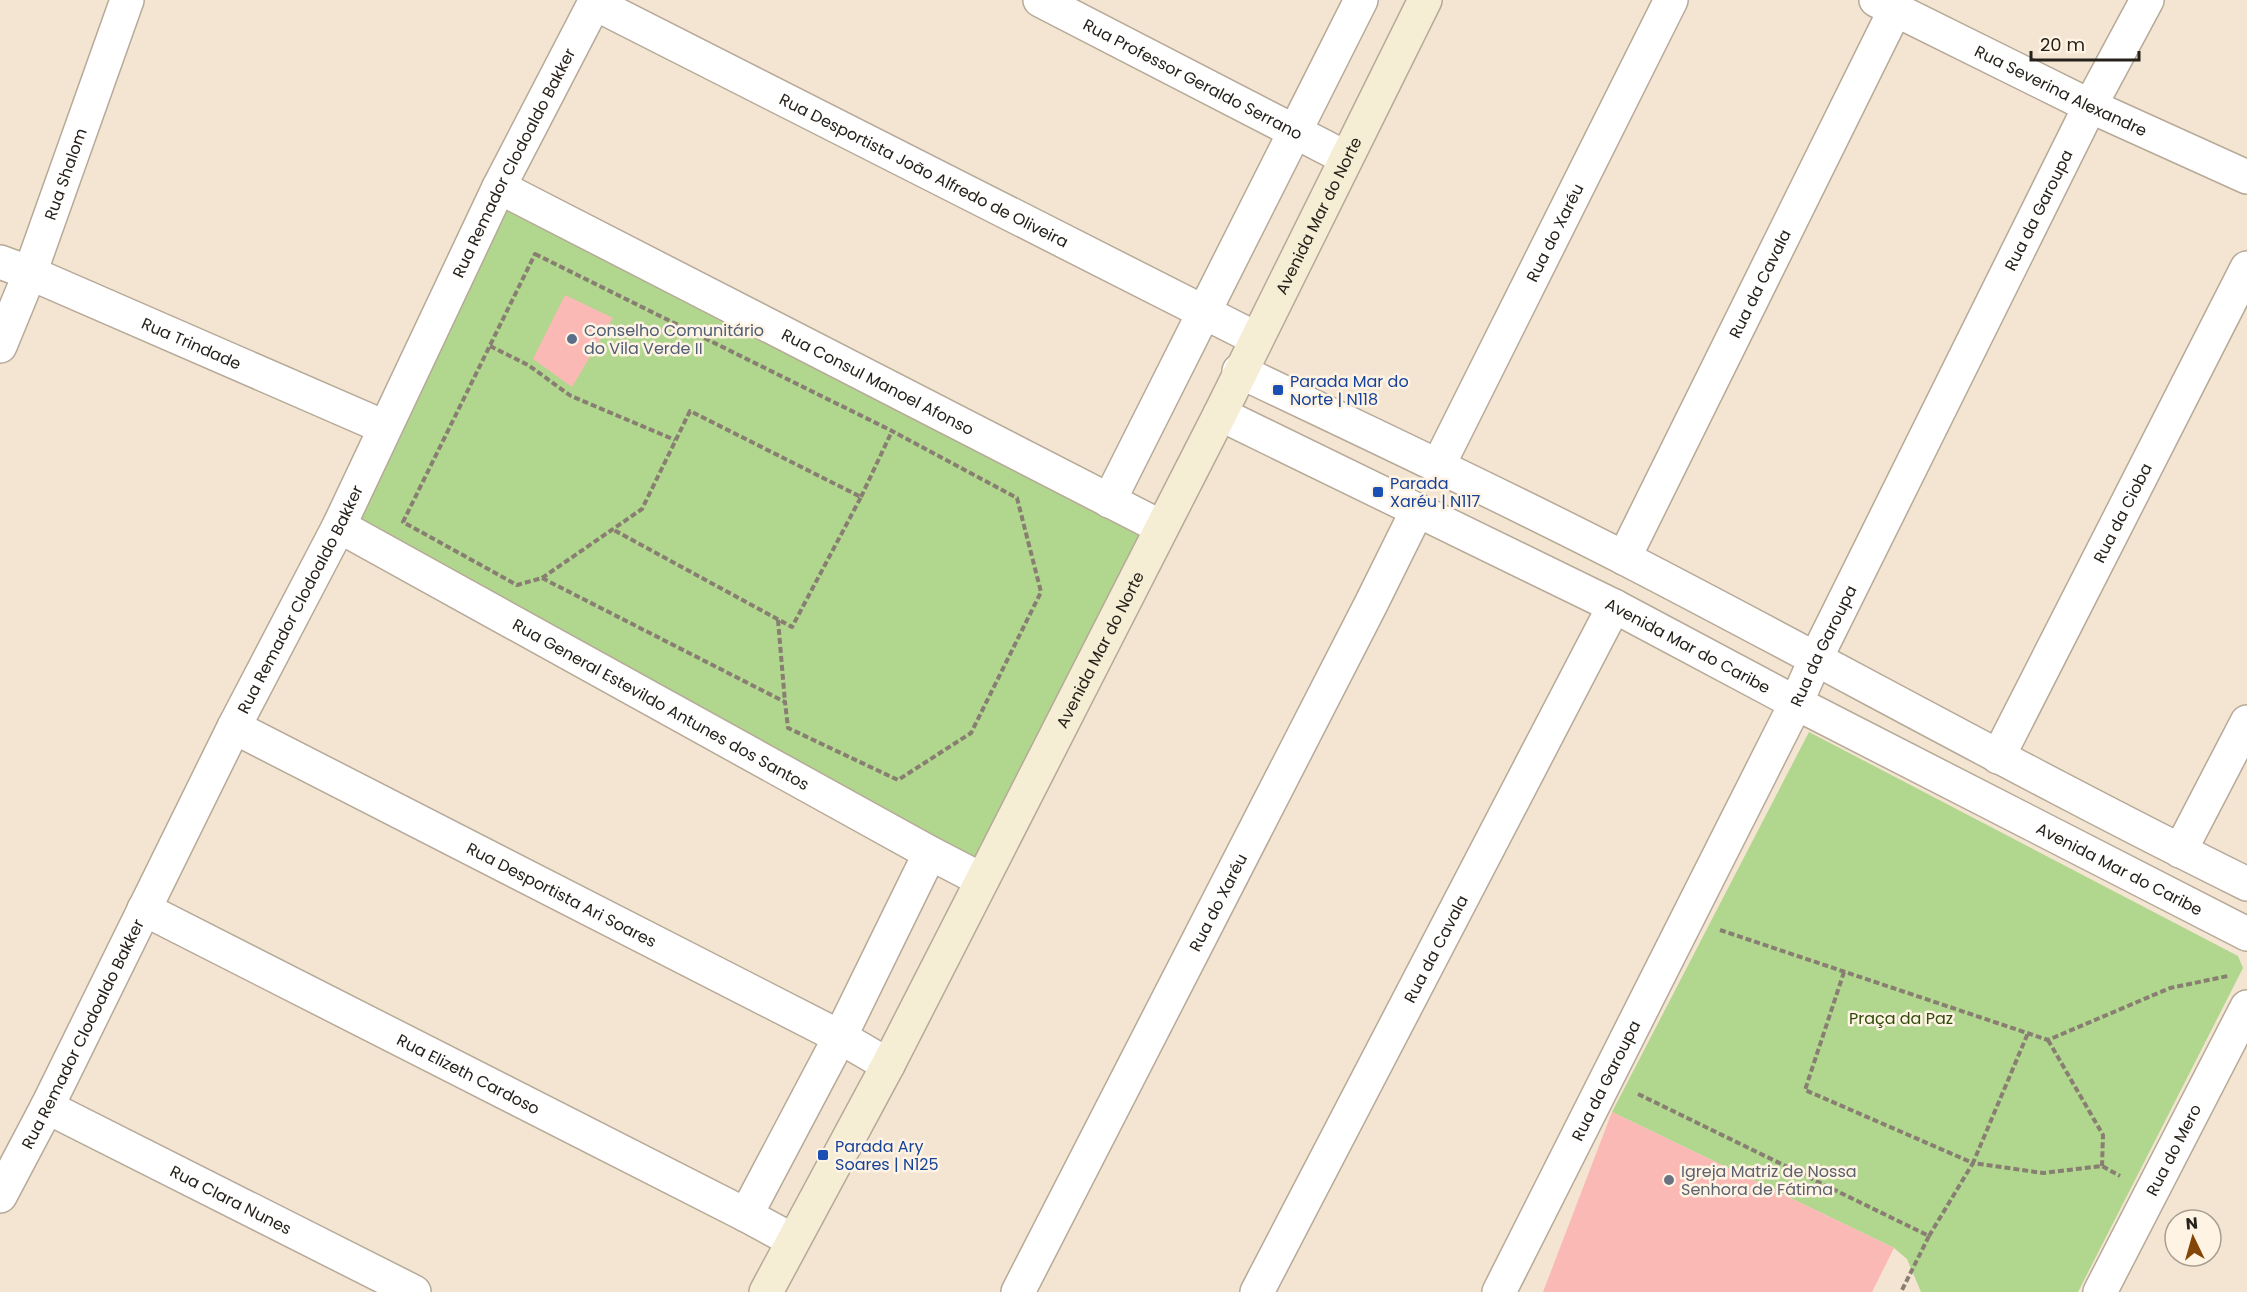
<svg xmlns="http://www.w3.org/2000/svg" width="2247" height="1292" font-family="Poppins,sans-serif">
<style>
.green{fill:#b1d68e}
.building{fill:#fbb9b6}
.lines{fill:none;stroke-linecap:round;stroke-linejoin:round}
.street-casing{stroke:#b7a998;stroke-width:36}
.secondary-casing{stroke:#b7a998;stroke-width:36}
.path{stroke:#887e72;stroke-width:4;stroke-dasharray:6 3;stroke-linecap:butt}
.street{stroke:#fff;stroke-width:33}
.secondary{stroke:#f6edd5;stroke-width:33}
.service-dot{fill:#5c6f8a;stroke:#fff3e4;stroke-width:2}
.transit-dot{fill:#1a4fb4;stroke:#fff3e4;stroke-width:2}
.worship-dot{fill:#6b7280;stroke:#fff3e4;stroke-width:2}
.labels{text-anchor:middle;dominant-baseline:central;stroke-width:5;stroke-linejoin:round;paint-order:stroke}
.street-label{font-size:16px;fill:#26211a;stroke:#fff3e4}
.service-label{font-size:16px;fill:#4e5e75;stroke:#fff3e4;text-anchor:start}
.transit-label{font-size:16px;fill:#164399;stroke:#fff3e4;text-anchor:start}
.park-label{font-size:16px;fill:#2f4b0a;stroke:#fff3e4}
.worship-label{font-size:16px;fill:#5b616d;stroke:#fff3e4;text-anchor:start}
</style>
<rect width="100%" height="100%" fill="#f4e5d3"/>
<g class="green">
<path d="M499,187L1153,542L971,874L339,526Z"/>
<path d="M1809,732L2238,956L2243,968L2078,1292H1921L1907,1259L1894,1248L1612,1112Z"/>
</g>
<g class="building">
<path d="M565,295L613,318L572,387L533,359Z"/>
<path d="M1612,1112L1894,1248L1872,1292H1543Z"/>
</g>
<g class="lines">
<defs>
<g id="street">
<path id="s1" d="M1040,0L1346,158"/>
<path id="s2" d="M1876,0L2090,106L2247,177"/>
<path id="s3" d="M594,3L1255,338"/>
<path id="s4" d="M499,187L1161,527"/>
<path id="s5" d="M0,262L30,273L384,427"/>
<path id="s6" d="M0,346L30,273L127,0"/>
<path d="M1239,371C1369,433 1500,494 1628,560C1835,667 2038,781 2247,884"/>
<path id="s7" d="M1220,414L1614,606L1796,703L2247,934"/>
<path id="s8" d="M1438,466L1671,0"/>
<path d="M1109,501L1361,0"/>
<path id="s9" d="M339,526L930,853L982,880"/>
<path id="s10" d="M1624,558L1895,10"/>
<path id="s11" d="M234,727L840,1037L888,1065"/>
<path id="s12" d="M1998,757L2247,268"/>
<path d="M2180,851L2247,722"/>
<path id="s13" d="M144,909L746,1215L792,1240"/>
<path id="s14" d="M47,1107L414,1292"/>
<path id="s15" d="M0,1196L47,1107L234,727L339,526L499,187L596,0"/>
<path d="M746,1215L840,1037L930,853"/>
<path id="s16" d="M1018,1292L1371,604L1417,511"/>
<path id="s17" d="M1257,1292L1614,606"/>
<path id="s18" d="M1499,1292L1796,703L1816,658L2090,106L2147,0"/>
<path id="s19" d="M2100,1292L2247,1007"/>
</g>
<g id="secondary">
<path id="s20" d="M766,1292L888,1065L1220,414L1425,0"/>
</g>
</defs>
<use href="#street" class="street-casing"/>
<use href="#secondary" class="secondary-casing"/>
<g class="path">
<path d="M535,254L892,431L1017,498L1041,592L971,733L898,780L788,728L785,702L542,578L517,585L403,522Z"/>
<path d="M490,346L528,365L571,396L675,440"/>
<path d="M861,497L892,431"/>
<path d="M542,578L642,509L690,411L861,497L792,627L612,529"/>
<path d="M778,620L785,702"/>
<path d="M1720,930L2048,1040L2170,988L2228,976"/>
<path d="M1844,972L1805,1090L1973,1163L2028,1033"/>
<path d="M2048,1040L2103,1135L2102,1166"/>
<path d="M1638,1094L1929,1236L1901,1292"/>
<path d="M1929,1236L1973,1163L2043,1173L2102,1166L2120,1176"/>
</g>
<use href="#street" class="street"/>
<use href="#secondary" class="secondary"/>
</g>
<circle class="service-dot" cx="572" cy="339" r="6"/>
<g class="transit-dot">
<rect x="1272" y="384" width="12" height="12" rx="3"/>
<rect x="1372" y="486" width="12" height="12" rx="3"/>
<rect x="817" y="1149" width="12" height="12" rx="3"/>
</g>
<circle class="worship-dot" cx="1669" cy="1180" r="6"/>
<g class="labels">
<g class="street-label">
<text stroke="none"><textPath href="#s1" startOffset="172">Rua Professor Geraldo Serrano</textPath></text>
<text stroke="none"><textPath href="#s2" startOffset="206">Rua Severina Alexandre</textPath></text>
<text stroke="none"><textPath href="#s15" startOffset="1154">Rua Remador Clodoaldo Bakker</textPath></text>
<text stroke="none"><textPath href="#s3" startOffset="370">Rua Desportista João Alfredo de Oliveira</textPath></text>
<text stroke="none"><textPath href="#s6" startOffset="184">Rua Shalom</textPath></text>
<text stroke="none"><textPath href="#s18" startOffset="1209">Rua da Garoupa</textPath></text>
<text stroke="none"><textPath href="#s20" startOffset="1210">Avenida Mar do Norte</textPath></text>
<text stroke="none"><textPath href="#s8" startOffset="261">Rua do Xaréu</textPath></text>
<text stroke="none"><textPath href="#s10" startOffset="306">Rua da Cavala</textPath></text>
<text stroke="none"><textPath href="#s5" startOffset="208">Rua Trindade</textPath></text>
<text stroke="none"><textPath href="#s4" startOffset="426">Rua Consul Manoel Afonso</textPath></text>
<text stroke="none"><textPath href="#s12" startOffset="274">Rua da Cioba</textPath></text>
<text stroke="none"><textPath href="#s15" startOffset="668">Rua Remador Clodoaldo Bakker</textPath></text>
<text stroke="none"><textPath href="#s7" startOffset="522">Avenida Mar do Caribe</textPath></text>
<text stroke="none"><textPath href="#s18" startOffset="723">Rua da Garoupa</textPath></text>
<text stroke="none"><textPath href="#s20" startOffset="724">Avenida Mar do Norte</textPath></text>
<text stroke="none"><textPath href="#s9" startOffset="368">Rua General Estevildo Antunes dos Santos</textPath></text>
<text stroke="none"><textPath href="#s7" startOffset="1008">Avenida Mar do Caribe</textPath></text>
<text stroke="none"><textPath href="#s11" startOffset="368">Rua Desportista Ari Soares</textPath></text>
<text stroke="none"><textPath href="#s16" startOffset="438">Rua do Xaréu</textPath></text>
<text stroke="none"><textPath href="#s17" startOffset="387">Rua da Cavala</textPath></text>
<text stroke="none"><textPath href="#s15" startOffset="182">Rua Remador Clodoaldo Bakker</textPath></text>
<text stroke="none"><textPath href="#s13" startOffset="364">Rua Elizeth Cardoso</textPath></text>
<text stroke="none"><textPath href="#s18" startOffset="237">Rua da Garoupa</textPath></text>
<text stroke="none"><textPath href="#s19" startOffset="160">Rua do Mero</textPath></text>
<text stroke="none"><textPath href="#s14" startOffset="206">Rua Clara Nunes</textPath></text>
</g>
<g class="service-label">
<text x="584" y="330">Conselho Comunitário<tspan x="584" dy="18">do Vila Verde II</tspan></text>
</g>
<g class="transit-label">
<text x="1290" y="381">Parada Mar do<tspan x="1290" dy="18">Norte | N118</tspan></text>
<text x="1390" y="483">Parada<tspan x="1390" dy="18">Xaréu | N117</tspan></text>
<text x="835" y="1146">Parada Ary<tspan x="835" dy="18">Soares | N125</tspan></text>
</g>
<g class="park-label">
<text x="1901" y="1018">Praça da Paz</text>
</g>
<g class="worship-label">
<text x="1681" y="1171">Igreja Matriz de Nossa<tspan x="1681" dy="18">Senhora de Fátima</tspan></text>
</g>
</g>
<g transform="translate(2193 1238) rotate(355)"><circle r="28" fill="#fff3e4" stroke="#a89f93" stroke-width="1.5"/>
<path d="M0-4.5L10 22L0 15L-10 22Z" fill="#844607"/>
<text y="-9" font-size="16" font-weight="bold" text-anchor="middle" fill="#26211a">N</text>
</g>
<path d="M2031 51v9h108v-9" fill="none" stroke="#26211a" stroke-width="3"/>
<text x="2040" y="51" font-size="18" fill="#26211a" stroke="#fff3e4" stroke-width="4.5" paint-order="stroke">20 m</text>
</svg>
